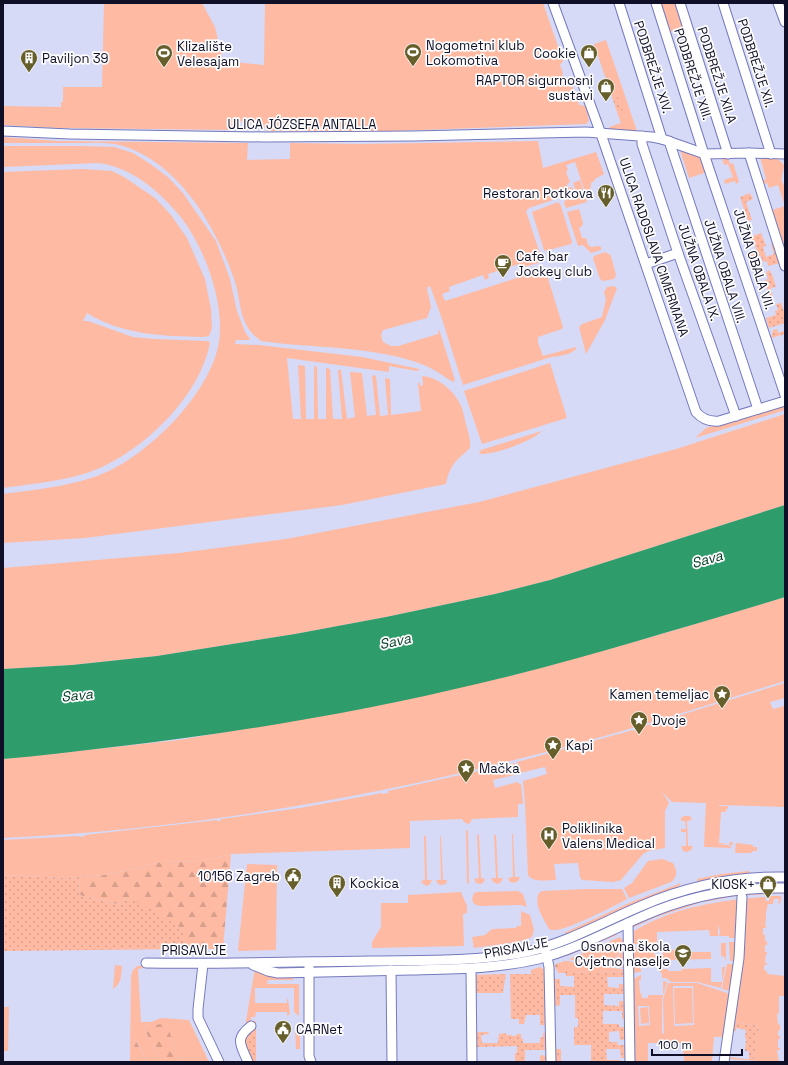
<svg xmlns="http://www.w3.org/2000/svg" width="788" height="1065" font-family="'Space Grotesk',sans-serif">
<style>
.green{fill:#febaa2;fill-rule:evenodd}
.forest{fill:url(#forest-firs)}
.garden{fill:url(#garden-dots)}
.water{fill:#2e9c6b}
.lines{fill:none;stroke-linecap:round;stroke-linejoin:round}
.minor-casing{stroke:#757abc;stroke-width:11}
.minor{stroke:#fff;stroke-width:9}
.labels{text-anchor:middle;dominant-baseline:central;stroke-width:3.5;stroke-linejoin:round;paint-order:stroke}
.poi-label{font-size:13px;fill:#0f0f28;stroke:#fdfdfd;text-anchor:start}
.street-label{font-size:13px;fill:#0f0f28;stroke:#fdfdfd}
.water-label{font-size:14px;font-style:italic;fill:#003c24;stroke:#fdfdfd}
</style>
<defs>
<pattern id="forest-firs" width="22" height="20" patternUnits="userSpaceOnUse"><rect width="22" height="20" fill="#febaa2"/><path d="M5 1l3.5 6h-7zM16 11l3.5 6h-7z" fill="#d89f8c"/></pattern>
<pattern id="garden-dots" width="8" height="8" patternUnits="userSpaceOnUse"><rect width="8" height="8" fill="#febaa2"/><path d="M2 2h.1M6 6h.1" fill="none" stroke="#d89f8c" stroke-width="1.8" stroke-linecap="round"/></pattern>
</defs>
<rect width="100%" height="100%" fill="#d6daf7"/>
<g class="green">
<path d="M104,3H202L215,27L223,61L264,65L265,3H543L563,61L560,65L563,73L562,74L563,76H564L566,84L572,85L579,105L586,106L589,121L586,124L392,131H267L265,128L249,123V119L247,117L243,122L233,119V124L235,130L59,128L3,125V106L61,107V102H63V87H102Z"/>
<path d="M658,3H677L686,27L667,33Z"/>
<path d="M606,40L637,131L610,130L609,127L621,123L617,112L622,110L617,95L612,97L594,44Z"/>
<path d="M3,137L58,141L248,143L247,160L290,159V143L364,144L538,141L543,168L596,152L604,174L595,179V180L591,183L589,201L586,189H584L575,162L566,165L568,170L566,172L570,182L567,184L568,188L572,187L574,193L529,208L526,211L542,260L541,262L521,268L519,264L488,274L489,278L485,280L483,275L449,287L450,291L442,294L445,301L545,269L563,327L562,329L538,337V343L543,356L576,347V349C570,355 559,356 551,357L463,385L440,313L430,286L427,288L431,307L427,318L383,330L381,335L383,342L391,346H398L438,334L439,329L455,380L453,382C443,376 434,369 424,365C372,345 315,349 261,341C236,323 243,302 233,276C214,223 175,157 115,144C101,142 86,143 73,143C49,143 26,143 3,143Z"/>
<path d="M3,146H79L114,147L133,153L149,163L168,177L183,193L216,241L230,279L237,311L245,332L250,339L249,340H236L235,344L259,345L362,357L419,369V370L417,371L389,366V372L287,358L293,419H301L298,365L305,366L306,419H314V366L317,367L318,419H326V368L330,369L333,419H342L338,370H341L347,419L355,417L350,372L362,373L367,416L376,415L372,375L376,376L380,416L388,415L385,378L390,379L391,415L421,411L418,383H420V386L423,385L422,376C437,377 452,389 459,402C463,408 464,417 466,424C468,432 471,440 470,448C456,461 450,464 446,484L342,505L85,538L3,543V494C39,489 78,486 111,470C155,448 211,391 219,342C225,302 204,245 179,215C158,190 130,166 97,163L3,167Z"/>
<path d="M680,150L702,158L707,172L689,178Z"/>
<path d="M760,157L777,158L784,165C784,173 778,179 785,186V249L772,210L785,206L778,185L769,188L767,183L765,184L763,180L766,179Z"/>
<path d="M722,158H728L730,164L733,163L739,182L736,184L735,181L725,184L724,180L733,177L728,164L724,165Z"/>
<path d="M82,169L112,171L124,177L155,198L171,215L187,238L205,279L211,309L212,328L209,336L203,337C163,336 122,335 87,313L83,321H88L133,337L154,339L208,341L210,343C200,394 150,444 104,466C73,481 36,483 3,488V172Z"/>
<path d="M580,180L583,189L576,192L573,183Z"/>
<path d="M584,193L587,202L566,208L564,203L566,199Z"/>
<path d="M558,202L561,206L572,242L571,244L545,251L544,250L532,212Z"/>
<path d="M579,209L583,223L582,226L579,228L582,238H586L588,245L591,247L598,246L601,247V250L591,253L583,245L578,246L567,212Z"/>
<path d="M759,250L761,256L748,260L746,254Z"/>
<path d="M605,252L609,254L611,256L616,275L614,279L603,281L600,279L593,258L594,256Z"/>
<path d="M768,279L773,297L770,298L765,280Z"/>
<path d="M613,286L617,288L605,320L586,354L579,327L582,324L602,317L606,299L604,292L607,287Z"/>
<path d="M550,363L567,418L482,444L464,391Z"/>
<path d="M785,403V410L695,438L706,428Z"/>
<path d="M785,414V505L550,580L495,594L386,617L295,634L157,656L72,665L3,669V568L179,553L286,539L479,502L676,449Z"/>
<path d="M542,431C530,442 495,455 479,454L481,450Z"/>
<path d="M785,597V681C703,706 621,733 538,754C364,799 183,830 3,838V759L179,740L384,704L517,674L648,638Z"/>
<path d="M785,683V698L770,702L773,709L785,706V807L719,805V806H728V810L726,808V812H721L719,843L729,844L730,842H733L732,846L728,844L716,845H728L732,848L704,847L706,803L672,802L662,792L668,801L669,803L665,811V848L648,851L643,854L621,880L613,882L582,880L580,877L578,863L554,864L556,880C547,880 533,883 528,875L525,804L523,781L547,774L545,767L520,773L517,762L633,730L634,731L638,730V728Z"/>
<path d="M515,763L518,774L493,780L495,788L518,782L519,784H521L523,804H518V817L472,819L470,823L468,824L464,822L462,819L410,821V848L231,854L203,861L162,862L105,875L65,878L3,875V840L79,836L80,837L85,836V835L217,820L218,821H220L221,819L300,808L382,793L383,794L388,793V791Z"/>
<path d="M684,816H690L692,820L687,821L688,846H693L691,850L687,852L683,851L681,846H686V832H681V829H686L685,821H681V818Z"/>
<path d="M466,830L468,831L469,884L467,883Z"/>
<path d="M512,834H513L515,877H520L518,881L514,883L510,882L508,878L513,877Z"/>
<path d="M477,835H479L481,878L485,879L484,882L481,884L476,883L474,879L479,878Z"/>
<path d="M494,835H496L498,878H503L501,882L498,884L493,882L491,878H496Z"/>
<path d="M424,836H426L427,880H432L430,884L427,886L423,884L421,881L425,880Z"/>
<path d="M440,836H441L443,880H447L446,884L441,885L438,884L436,880H441Z"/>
<path d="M736,843L753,845V847H757V851H753L751,853H736L735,852Z"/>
<path d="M662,859L673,863C677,870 678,877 671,882L629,898L624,888L632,883L648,861Z"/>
<path d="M247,864L277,865L276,950L238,951Z"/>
<path d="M749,871L750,873L698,884L697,879L721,874Z"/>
<path d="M785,881V882L749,883L701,893L700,890L742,882Z"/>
<path d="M681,883L677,889L571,935L564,933L629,903Z"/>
<path d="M586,889H622L627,899C615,906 567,930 555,930C553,930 551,930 549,929C544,919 533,904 539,893L542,891Z"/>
<path d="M696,890L697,894L588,938L564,946L606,929L618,920L646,907Z"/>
<path d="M518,891L523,894L527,907L521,905L480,906L474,904L472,899L474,893L478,892Z"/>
<path d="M785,891V893L735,896L704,902L702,899L728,894Z"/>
<path d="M461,892L467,906V913L463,914L464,946L372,948V942L381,927V903H408V895Z"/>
<path d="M770,896H781V901L778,905L779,899H774L773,904H768L766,912V921H765L766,928H763V934L765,935V941H767V945H765V952H767V954H766L765,963H767V965H764V970L767,971V974L785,976V996H779V1014H777L778,1024L780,1025V1030L778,1031V1036H780V1039H778V1048H780V1050H777L779,1062L727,1059L728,1057L754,1060L759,1026L733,1022L725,1037H714L712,1061H684L683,1043H648V1062H633L632,982L635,978L641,975V980H639L640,993H641L642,998H648V995H663V981L667,982L662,999V1033L664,1034L663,999L668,983H697L727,993L729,995L730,991L722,989L727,964H733V961H730L729,942H735V938H729V936H719L720,931L718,925V936H710L709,930L657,932V943L633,944L632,935L634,931C640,927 647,924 653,921C688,905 725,900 763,897H765L766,901H769ZM673,986H693L694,1025L674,1026ZM638,1006H649L650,1025L639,1026Z"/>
<path d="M698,900L699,903L656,917L632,928C637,918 686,905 698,900Z"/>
<path d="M521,911L530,915L534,930L532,937L518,942L474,948L472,937L485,935L492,929L516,928L517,926H521Z"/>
<path d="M616,934L617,935L567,956L566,954Z"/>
<path d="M620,937L624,942V949L613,960L608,963L592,964L569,959Z"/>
<path d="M721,943H726V960H725V957L721,956Z"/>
<path d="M633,948H641V950H654V955H657V960H640V969H641V972L632,973Z"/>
<path d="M624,950L625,968L610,965V964Z"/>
<path d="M663,950H681V952H711V959L660,960V955H663Z"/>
<path d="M569,961L577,963L580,966H603C609,968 618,968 625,970V971L571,973Z"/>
<path d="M115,965L122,966C121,976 122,983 113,989Z"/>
<path d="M137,966H143V968L138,969L141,1022H151L161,1018L189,1020L209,1062H179L167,1024L143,1027L162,1062H148L135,1039V1062H130L131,976L133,970Z"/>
<path d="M540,967L545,970L546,974H531V970Z"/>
<path d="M722,967H725V968L721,988L697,982H671L666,978H662V973H660V969H668V971H681L682,969L711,968V982H722Z"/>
<path d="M255,968L293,976V980H268L267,984H299V1016L294,1012V988H255V1003H287V999H288L290,1014L287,1016V1012H256L255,1017H251V1021H256V1023L245,1027Z"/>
<path d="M674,988H692L693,1023L675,1024Z"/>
<path d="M3,1007H9L8,1051H3Z"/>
<path d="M648,1007L649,1023L641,1024L640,1008Z"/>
<path d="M300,1022V1049H296L295,1027L296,1024Z"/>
</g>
<g class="forest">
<path d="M231,854L223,949H184V930L126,897L121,905L79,895L80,877L105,875L162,862L203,861Z"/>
<path d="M565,961H569L571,973H558L555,966L556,964Z"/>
<path d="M167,1023L179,1062H162L143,1027Z"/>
<path d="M134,1038L148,1062H135Z"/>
</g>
<g class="garden">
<path d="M617,95L623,110L617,112L612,97Z"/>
<path d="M750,193L753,199L746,202L752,220L748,221L740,197Z"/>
<path d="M761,233L766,246L763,247L766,257L774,254L771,244L774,243L780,263L768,266L767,261L763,262L759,251H757L753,240L743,243L742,240Z"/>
<path d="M770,270L771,274H772L776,287L771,288L766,272Z"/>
<path d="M781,303L785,314V323L769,328L766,318L776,315L775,311L778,310L776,304Z"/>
<path d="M777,329L778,333L784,331L785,334L771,338L773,330Z"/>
<path d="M3,875L65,878L80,877L79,895L121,905L126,897L151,909L184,930V949L3,951Z"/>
<path d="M625,971V977H607L608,987L619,988V984H626V994H604V1005L619,1006V1001H626V1019H622V1011H603V1024H619V1027H626L627,1039L620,1040L619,1031L609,1032V1042H617L618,1045H627V1058H621L620,1049H606L607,1060H620V1062H591V1045H574V1027H578V1018H575V995H560V1005L554,1006V979H560V986L574,987V976H566V973Z"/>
<path d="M506,974L503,993H475L474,975Z"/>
<path d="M510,974H546L547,1025H540V1015H526L524,1024H519V1019H511Z"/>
<path d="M733,1022L759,1026L754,1060H749V1051H745L746,1039L745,1038L746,1030L736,1028V1031L732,1030Z"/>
<path d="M256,1027V1062H250L242,1038L251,1028Z"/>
<path d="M475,1032H488L489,1034L481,1035L482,1043H498L499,1034L506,1033V1035H511L512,1036H516L517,1034H521V1038L523,1039V1043H540V1038L543,1037V1033L547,1032V1050H525V1061H540V1055L547,1056V1062H515V1053H517V1046L475,1047Z"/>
<rect x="555" y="1049" width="6" height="13"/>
</g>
<path class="water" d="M785,505V597L769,602C674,630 578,660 481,683C360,712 237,733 113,747C76,751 40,756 3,759V669L72,665L157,656L295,634L386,617L495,594L550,580Z"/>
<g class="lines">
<defs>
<g id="minor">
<path d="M553,3L601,134L696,412C702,419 709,422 719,421L785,401"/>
<path d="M619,3L662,139"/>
<path d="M656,3L702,148L785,395"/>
<path d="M680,3L728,154"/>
<path d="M723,3L771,154"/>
<path d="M778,3L785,22"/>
<path d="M3,131L70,134L264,137L414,136L586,132L652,137L662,139L705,154L749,153L785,154"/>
<path d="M642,136V144L678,253L736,416"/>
<path d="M669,141L758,409"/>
<path d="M749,153L785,266"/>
<path d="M646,264L678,253"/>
<path d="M628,923L630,1062"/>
<path d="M546,952L549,967L551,1062"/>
<path d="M146,963C221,964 295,962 369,961C421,960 475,962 526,952C567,943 603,922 641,906C687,886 736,876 785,877"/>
<path d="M203,964L198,1009V1018L219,1062"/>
<path d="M253,965L268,971L278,973C322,972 367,971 411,970C454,969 496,969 538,959C574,950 607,932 641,917C687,896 735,887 785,888"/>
<path d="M309,967V1056L311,1062"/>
<path d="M471,969L472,1062"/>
<path d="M391,970L392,1062"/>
<path d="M248,1062C241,1045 234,1039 251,1026"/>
<path d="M724,1062L739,958L742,897"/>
</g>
</defs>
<use href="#minor" class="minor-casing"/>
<use href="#minor" class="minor"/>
</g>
<defs>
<symbol id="stadium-pin" viewBox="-11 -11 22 30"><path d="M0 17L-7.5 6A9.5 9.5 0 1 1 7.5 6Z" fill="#675f2b" stroke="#fdfdfd"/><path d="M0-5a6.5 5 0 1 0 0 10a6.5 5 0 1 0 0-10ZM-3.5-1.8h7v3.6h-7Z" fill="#fff"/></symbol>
<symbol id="shop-pin" viewBox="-11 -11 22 30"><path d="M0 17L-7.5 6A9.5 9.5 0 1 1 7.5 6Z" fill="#675f2b" stroke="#fdfdfd"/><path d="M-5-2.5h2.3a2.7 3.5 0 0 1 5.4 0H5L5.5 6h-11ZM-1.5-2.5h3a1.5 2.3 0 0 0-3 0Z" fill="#fff"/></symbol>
<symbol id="building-pin" viewBox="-11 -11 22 30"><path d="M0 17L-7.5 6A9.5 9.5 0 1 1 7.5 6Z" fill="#675f2b" stroke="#fdfdfd"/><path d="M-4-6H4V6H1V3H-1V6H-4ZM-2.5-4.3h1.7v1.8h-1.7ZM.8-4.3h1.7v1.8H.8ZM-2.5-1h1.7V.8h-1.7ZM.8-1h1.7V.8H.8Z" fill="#fff"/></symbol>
<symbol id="restaurant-pin" viewBox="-11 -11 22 30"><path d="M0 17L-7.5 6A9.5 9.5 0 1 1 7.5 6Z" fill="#675f2b" stroke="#fdfdfd"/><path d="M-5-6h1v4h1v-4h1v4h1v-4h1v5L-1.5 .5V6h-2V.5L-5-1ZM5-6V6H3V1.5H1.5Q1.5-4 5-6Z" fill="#fff"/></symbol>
<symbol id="cafe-pin" viewBox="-11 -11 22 30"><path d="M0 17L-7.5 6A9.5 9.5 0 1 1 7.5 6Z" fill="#675f2b" stroke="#fdfdfd"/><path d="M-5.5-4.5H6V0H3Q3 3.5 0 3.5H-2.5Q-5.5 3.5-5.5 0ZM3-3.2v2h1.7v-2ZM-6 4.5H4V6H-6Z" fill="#fff"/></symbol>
<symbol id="sight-pin" viewBox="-11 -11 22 30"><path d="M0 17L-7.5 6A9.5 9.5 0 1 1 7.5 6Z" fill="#675f2b" stroke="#fdfdfd"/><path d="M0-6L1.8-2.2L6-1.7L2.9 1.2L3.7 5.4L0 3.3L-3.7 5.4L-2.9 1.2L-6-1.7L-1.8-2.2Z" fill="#fff"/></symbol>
<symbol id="hospital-pin" viewBox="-11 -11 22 30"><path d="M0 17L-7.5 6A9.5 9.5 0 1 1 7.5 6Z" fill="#675f2b" stroke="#fdfdfd"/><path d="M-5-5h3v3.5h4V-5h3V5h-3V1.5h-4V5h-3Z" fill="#fff"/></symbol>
<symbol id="civic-pin" viewBox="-11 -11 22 30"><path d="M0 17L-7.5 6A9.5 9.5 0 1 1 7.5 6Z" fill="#675f2b" stroke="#fdfdfd"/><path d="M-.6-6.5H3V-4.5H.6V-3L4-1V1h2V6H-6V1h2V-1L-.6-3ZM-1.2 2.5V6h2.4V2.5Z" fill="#fff"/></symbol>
<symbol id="school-pin" viewBox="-11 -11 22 30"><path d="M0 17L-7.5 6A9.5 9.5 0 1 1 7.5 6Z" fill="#675f2b" stroke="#fdfdfd"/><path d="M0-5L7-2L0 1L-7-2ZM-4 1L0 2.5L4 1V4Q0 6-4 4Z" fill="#fff"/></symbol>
</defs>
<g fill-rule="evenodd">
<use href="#stadium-pin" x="403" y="42" width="20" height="27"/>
<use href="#stadium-pin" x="154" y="43" width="20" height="27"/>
<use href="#shop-pin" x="579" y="43" width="20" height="27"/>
<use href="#building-pin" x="19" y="48" width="20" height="27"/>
<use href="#shop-pin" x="596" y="77" width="20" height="27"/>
<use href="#restaurant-pin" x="596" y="183" width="20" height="27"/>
<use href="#cafe-pin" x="493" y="253" width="20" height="27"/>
<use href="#sight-pin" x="712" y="684" width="20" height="27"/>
<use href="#sight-pin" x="629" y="710" width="20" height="27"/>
<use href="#sight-pin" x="543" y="735" width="20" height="27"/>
<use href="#sight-pin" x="456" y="758" width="20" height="27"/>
<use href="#hospital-pin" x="539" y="825" width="20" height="27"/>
<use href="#civic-pin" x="283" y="866" width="20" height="27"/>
<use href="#building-pin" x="327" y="873" width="20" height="27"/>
<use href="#shop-pin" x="758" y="874" width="20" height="27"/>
<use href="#school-pin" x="673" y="943" width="20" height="27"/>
<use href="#civic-pin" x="273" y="1019" width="20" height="27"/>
</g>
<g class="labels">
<g class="poi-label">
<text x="426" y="45">Nogometni klub<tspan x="426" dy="15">Lokomotiva</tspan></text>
<text x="177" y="46">Klizalište<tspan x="177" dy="15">Velesajam</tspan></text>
<text x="576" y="53" text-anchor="end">Cookie</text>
<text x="42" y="58">Paviljon 39</text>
<text x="593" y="80" text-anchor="end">RAPTOR sigurnosni<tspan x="593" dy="15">sustavi</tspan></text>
<text x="593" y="193" text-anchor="end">Restoran Potkova</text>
<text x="516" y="256">Cafe bar<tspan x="516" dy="15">Jockey club</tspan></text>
<text x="709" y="694" text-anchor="end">Kamen temeljac</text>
<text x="652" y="720">Dvoje</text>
<text x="566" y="745">Kapi</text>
<text x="479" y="768">Mačka</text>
<text x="562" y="828">Poliklinika<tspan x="562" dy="15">Valens Medical</tspan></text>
<text x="280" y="876" text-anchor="end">10156 Zagreb</text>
<text x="350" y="883">Kockica</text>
<text x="755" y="884" text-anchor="end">KIOSK+</text>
<text x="670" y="946" text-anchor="end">Osnovna škola<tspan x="670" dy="15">Cvjetno naselje</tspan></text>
<text x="296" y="1029">CARNet</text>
</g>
<g class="street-label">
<text transform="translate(756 63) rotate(72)">PODBREŽJE XII.</text>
<text transform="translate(653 67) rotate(72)">PODBREŽJE XIV.</text>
<text transform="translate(693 74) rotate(72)">PODBREŽJE XIII.</text>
<text transform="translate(717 75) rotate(72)">PODBREŽJE XII.A</text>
<text x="302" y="124">ULICA JÓZSEFA ANTALLA</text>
<text transform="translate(654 247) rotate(71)">ULICA RADOSLAVA CIMERMANA</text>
<text transform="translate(754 259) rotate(72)">JUŽNA OBALA VII.</text>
<text transform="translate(725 271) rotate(72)">JUŽNA OBALA VIII.</text>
<text transform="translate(699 272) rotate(71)">JUŽNA OBALA IX.</text>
<text transform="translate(516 948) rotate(-11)">PRISAVLJE</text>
<text x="194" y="950">PRISAVLJE</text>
</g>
<g class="water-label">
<text transform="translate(707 559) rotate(-16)">Sava</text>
<text transform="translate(395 641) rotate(-12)">Sava</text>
<text transform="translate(77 695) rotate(-6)">Sava</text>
</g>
</g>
<rect width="788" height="1065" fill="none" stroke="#0f0f28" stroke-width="8"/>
<path d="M652 1049v6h90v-6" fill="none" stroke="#0f0f28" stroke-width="2"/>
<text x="658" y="1049" font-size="12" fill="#0f0f28" stroke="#fdfdfd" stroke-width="3" paint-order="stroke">100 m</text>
</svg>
